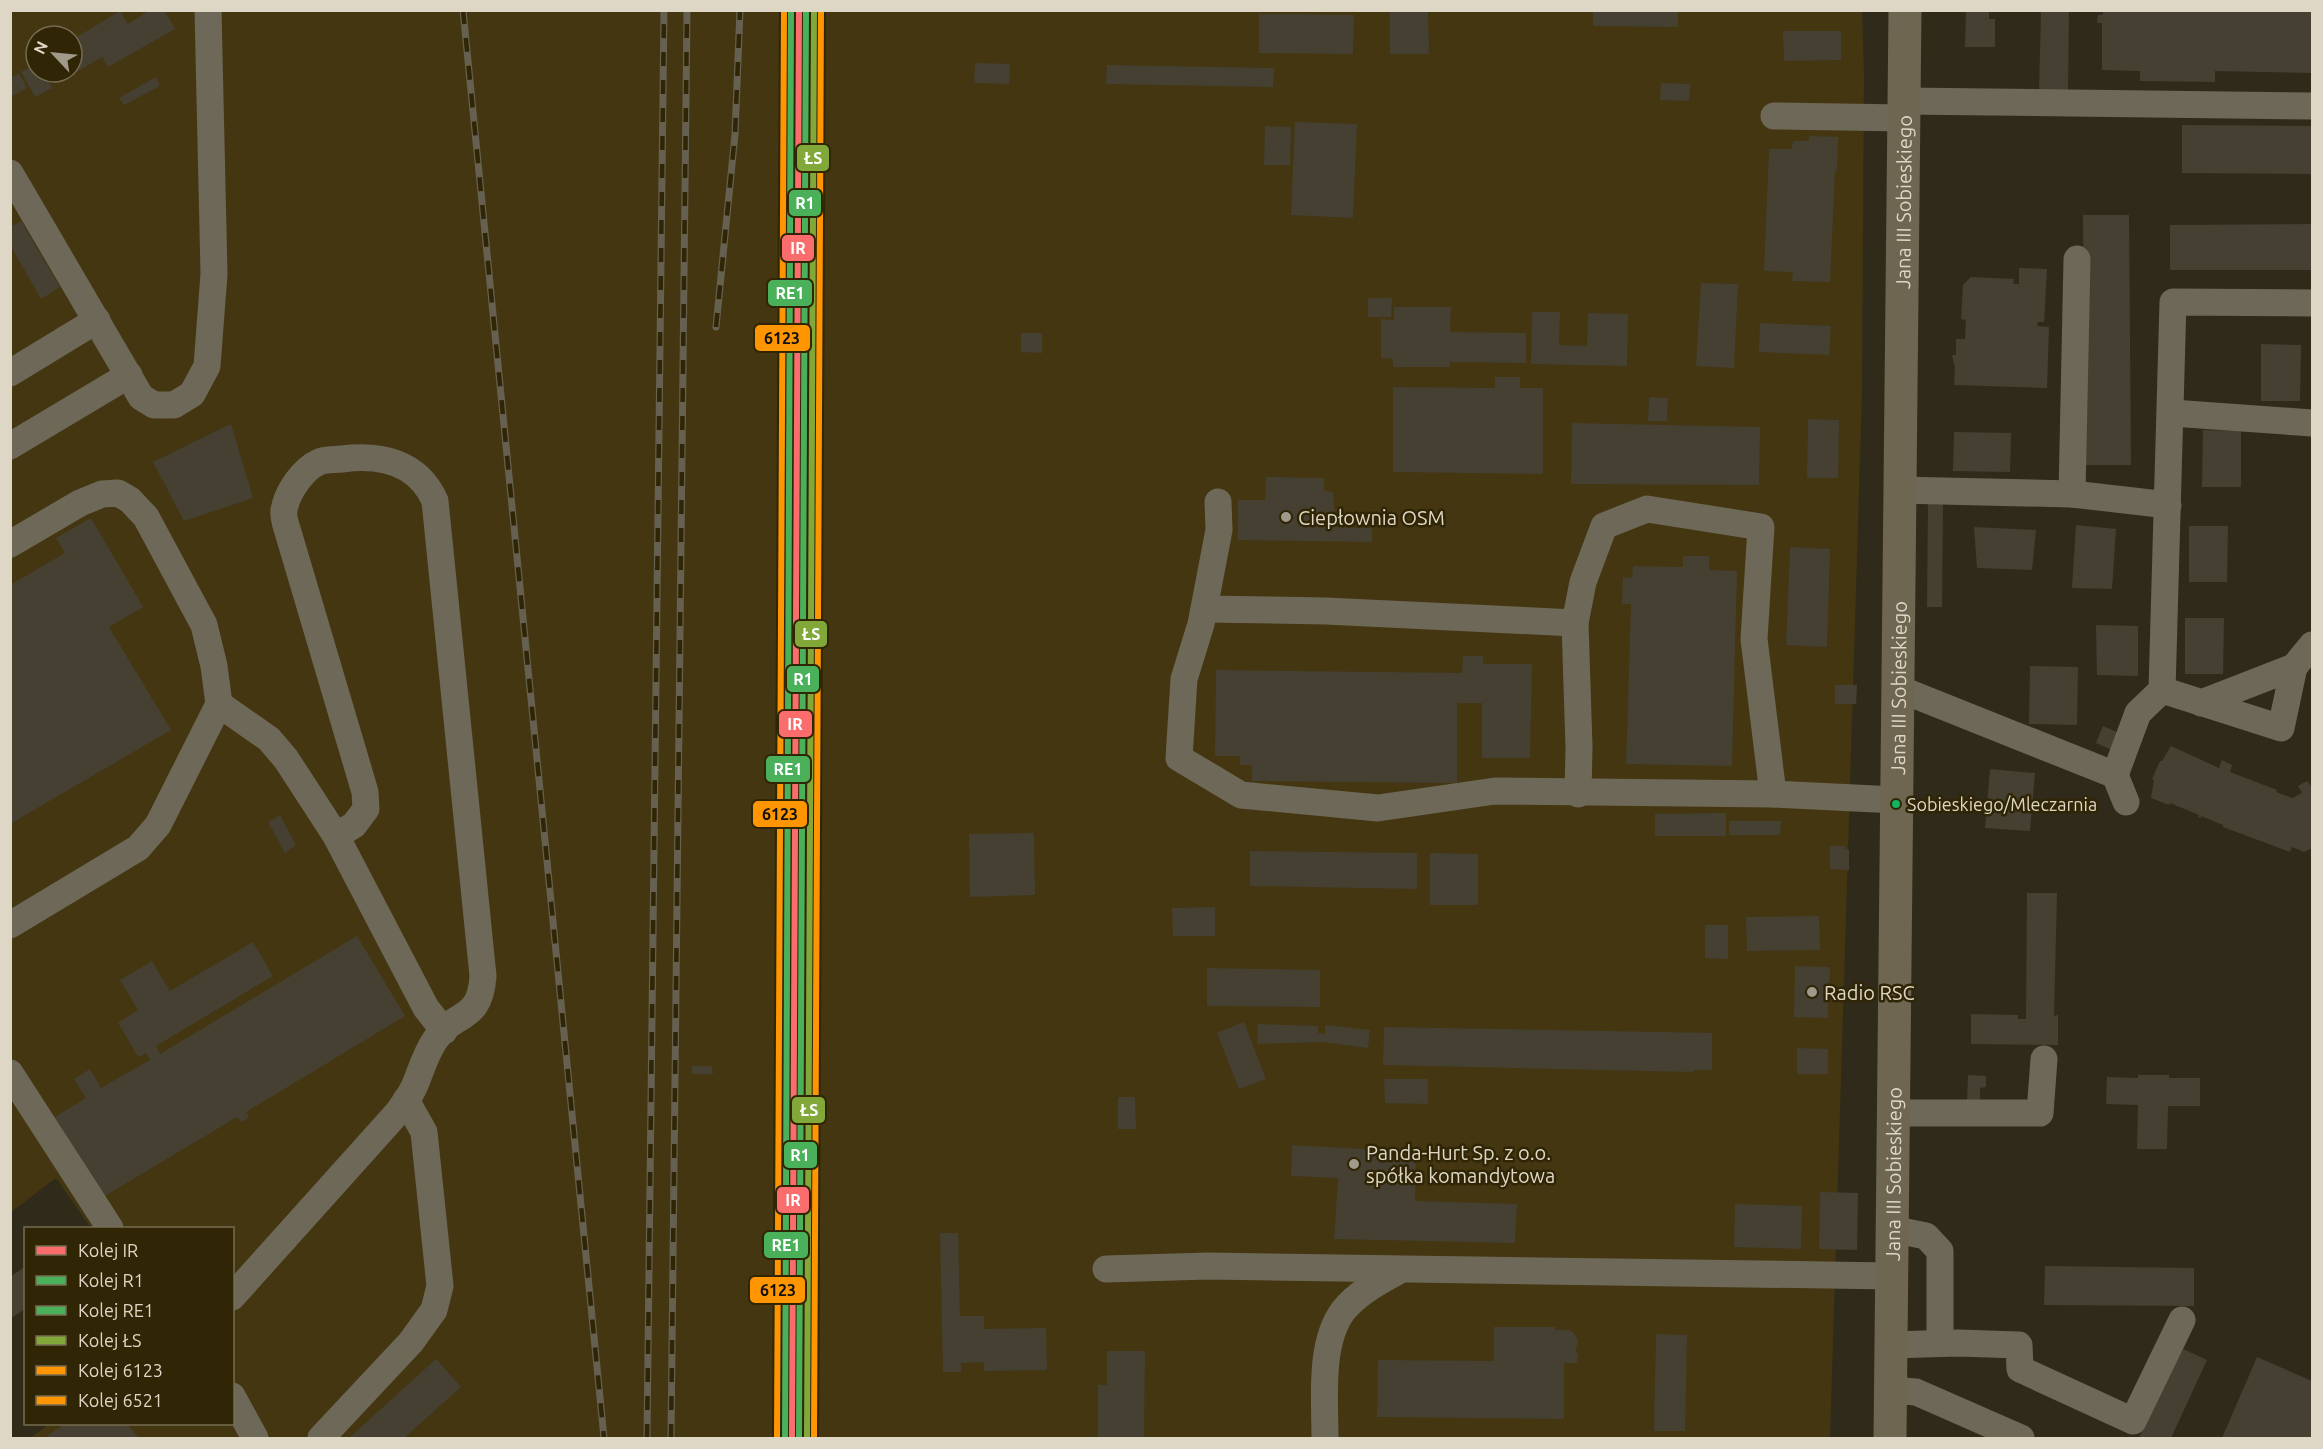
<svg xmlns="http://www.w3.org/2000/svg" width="2323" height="1449" font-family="Ubuntu,sans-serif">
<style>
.built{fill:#433611;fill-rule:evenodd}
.building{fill:#454032}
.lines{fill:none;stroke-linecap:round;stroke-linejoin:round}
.minor{stroke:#6e6858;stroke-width:27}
.major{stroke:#6e6651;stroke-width:33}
.rail-casing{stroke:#666051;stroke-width:7}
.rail{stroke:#302505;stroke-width:4.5;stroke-dasharray:14;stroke-linecap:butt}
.rail-1-casing{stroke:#302505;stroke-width:10}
.rail-2-casing{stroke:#302505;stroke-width:10}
.rail-3-casing{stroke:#302505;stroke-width:10}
.rail-4-casing{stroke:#302505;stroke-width:10}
.rail-5-casing{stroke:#302505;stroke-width:10}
.rail-6-casing{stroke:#302505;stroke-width:10}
.rail-1{stroke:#fb6d6d;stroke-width:6}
.rail-2{stroke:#4ab15a;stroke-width:6}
.rail-3{stroke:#4ab15a;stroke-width:6}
.rail-4{stroke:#81a838;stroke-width:6}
.rail-5{stroke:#ff9500;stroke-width:6}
.rail-6{stroke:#ff9500;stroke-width:6}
.poi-dot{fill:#a19a8a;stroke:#302505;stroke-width:2}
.bus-dot{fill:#13b361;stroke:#302505;stroke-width:2}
.labels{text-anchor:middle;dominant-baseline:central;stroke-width:5;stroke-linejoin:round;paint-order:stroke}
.bus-label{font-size:18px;fill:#ded7c6;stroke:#302505;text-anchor:start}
.street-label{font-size:20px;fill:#ded7c6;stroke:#302505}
.poi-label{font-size:20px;fill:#ded7c6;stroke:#302505;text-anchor:start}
.line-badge{stroke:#302505;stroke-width:2}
.badge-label{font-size:16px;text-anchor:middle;font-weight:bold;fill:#fff}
.pale-badge-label{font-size:16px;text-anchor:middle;font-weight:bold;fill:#111}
</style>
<rect width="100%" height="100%" fill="#302a1a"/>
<path class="built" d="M11,11H1862L1864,72L1862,393L1830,1438H30L49,1424H232V1228H91L56,1178L11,1212ZM36,36H72V72H36Z"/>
<g class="building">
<path d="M150,10H164L175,29L108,67L102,57L66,78L63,72H72V40L120,11L128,24Z"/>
<path d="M1390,10H1428L1429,54H1390Z"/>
<path d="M1593,10H1678V27L1593,26Z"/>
<path d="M1966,10H1989V19H1995V47H1965Z"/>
<path d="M2041,10H2069L2068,94H2039Z"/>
<path d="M2103,10H2312V73L2215,71V82L2140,81V71L2102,70V23H2097L2098,15H2103Z"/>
<path d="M1259,14L1354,15L1353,54L1259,53Z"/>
<path d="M1783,31H1841V60L1784,61Z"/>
<path d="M975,63L1010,64L1009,84L974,83Z"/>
<path d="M36,64V72H43L52,88L35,97L21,72Z"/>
<path d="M1107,65L1274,68L1273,87L1106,84Z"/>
<path d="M19,73L27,88L10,97V78Z"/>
<path d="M156,77L160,86L124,105L119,98Z"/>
<path d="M1661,83L1690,84L1689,101L1660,100Z"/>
<path d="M1295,122L1357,124L1353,218L1291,215Z"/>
<path d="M2182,125L2312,126L2311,174L2182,173Z"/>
<path d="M1265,126L1291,127L1290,165H1264Z"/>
<path d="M1809,136L1838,137L1837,171H1835L1830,282L1792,281L1793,272L1764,271L1769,149H1792L1793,141H1809Z"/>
<path d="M2083,215H2129L2131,465H2085Z"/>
<path d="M21,221L60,287L41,299L10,245V227Z"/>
<path d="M2312,224V270H2170V225Z"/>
<path d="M2019,268L2047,269L2044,322H2038L2037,326L2049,327L2047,388L1954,385L1955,368L1952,355H1956V339H1965L1966,320L1961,319L1963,285L1971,277L2014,279L2013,284H2019Z"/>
<path d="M1701,283L1738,284L1734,368L1696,366Z"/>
<path d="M1368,298H1392L1391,317H1368Z"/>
<path d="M1394,307H1451L1450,332L1526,333V363L1450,362V367H1393V359L1381,358V319L1394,320Z"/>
<path d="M1532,312H1560L1559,345L1587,346L1588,313L1628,314L1627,366L1531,364Z"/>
<path d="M1760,323L1831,326L1829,355L1759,352Z"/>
<path d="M1021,333H1042V353L1021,352Z"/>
<path d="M2261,344L2301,345L2300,401H2261Z"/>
<path d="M1495,377H1520V388H1543V474L1393,472V387L1495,388Z"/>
<path d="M1649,397L1668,398L1667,421H1648Z"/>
<path d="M1808,419L1839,420L1838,478H1807Z"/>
<path d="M1572,423L1760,427L1759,485L1571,484Z"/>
<path d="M231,424L253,498L184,521L153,462Z"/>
<path d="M2203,430L2241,431V487H2202Z"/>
<path d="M1954,432L2011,433L2010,472L1953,471Z"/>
<path d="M1266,477L1324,478V491L1333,492L1335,527L1372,528V542L1238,540V500H1265Z"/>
<path d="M1928,504H1943L1942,607H1927Z"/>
<path d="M91,518L143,607L109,627L171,730L10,824V585L65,553L56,538Z"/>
<path d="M2076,525L2116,529L2112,589L2072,588Z"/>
<path d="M2189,526H2228L2227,582H2189Z"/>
<path d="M1974,527L2036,530L2032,570L1977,568Z"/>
<path d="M1790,547L1830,549L1827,647L1786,645Z"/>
<path d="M1683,556H1709V570L1737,571L1732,766L1626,764L1631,604H1622L1623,577L1632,578L1633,566L1683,567Z"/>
<path d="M2185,618H2224L2223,674H2185Z"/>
<path d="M2096,625L2138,626V676L2097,675Z"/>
<path d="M1463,656H1483V664H1532L1530,758H1482V703H1457V783L1252,781V765H1240V756H1215L1216,670L1462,673Z"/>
<path d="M2030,666L2078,667L2077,725L2029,724Z"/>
<path d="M1835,685H1857L1856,704H1835Z"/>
<path d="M2103,726L2119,733L2112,750L2096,743Z"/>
<path d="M2171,746L2219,768L2222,760L2232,765L2230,772L2277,790L2276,792L2292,798L2302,793L2298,786L2307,781L2312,787V848L2304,852L2292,847L2290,852L2223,827V825L2201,816V818L2198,817L2199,815L2170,803L2169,805L2151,798L2154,780L2152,779L2160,761H2162Z"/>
<path d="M1990,769L2035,773L2030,831L1985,828Z"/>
<path d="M1726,813V836H1655V814Z"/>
<path d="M280,815L296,845L285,853L268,822Z"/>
<path d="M1729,821H1781L1780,835H1729Z"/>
<path d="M1034,833L1035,895L970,897L969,834Z"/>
<path d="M1830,846H1845V849L1849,850V870L1830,869Z"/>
<path d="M1250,851L1417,853V889L1250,886Z"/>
<path d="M1430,853L1478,854V905H1430Z"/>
<path d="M2027,893H2057L2054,1016L2058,1015V1045L1971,1044V1014L2018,1015V1019H2026Z"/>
<path d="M1215,907V936H1173L1172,908Z"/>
<path d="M1819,916L1820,950L1747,951L1746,917Z"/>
<path d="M1705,925H1728V959L1705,958Z"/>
<path d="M357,936L405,1016L246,1112L249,1117L241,1122L237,1117L103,1197L55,1117L86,1098L74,1079L90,1069L101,1088L150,1060L146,1053L138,1057L118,1023L138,1010L120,980L152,961L170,991L253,942L273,976L156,1046L160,1054Z"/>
<path d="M1795,966L1830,967L1828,1018L1794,1017Z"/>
<path d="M1207,968L1320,970V1007L1207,1006Z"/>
<path d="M1244,1022L1266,1079L1239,1089L1217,1033Z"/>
<path d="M1258,1024L1318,1026V1033L1325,1034V1025L1370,1030L1368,1048L1324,1042L1257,1044Z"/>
<path d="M1384,1027L1712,1033V1070H1693V1072L1383,1065Z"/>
<path d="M1797,1048L1828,1049V1074H1797Z"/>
<path d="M692,1066H712L713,1074H692Z"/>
<path d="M1968,1075L1986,1076V1087L1980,1088V1102H1967Z"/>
<path d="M2138,1075H2169V1078H2200V1106H2168L2167,1149H2137L2138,1105L2106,1104L2107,1077L2138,1078Z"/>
<path d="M1384,1079H1428V1104L1385,1103Z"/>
<path d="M1118,1097H1135L1136,1129H1118Z"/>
<path d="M1292,1145L1416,1152L1415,1201L1517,1204L1515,1243L1334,1239L1338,1178L1291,1176Z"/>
<path d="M1820,1192L1858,1193L1857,1250L1819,1249Z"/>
<path d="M1735,1204L1802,1206L1801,1249L1734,1247Z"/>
<path d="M940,1233H958L960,1316H984V1329L1046,1328L1047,1370L984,1371V1362L961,1363V1372H943Z"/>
<path d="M26,1266V1308L10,1319V1277Z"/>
<path d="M2045,1266L2194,1268V1306L2044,1305Z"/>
<path d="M1494,1327H1555V1330H1569L1574,1333L1578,1341L1575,1353H1578L1577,1363H1564V1419L1377,1417L1378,1360L1494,1361Z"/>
<path d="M1656,1334L1687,1335L1685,1431H1654Z"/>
<path d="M2181,1348L2207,1360L2171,1438H2139Z"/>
<path d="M1107,1351H1145L1144,1438H1098V1385H1107Z"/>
<path d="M2257,1357L2312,1381V1438H2222Z"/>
<path d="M436,1359L461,1387L404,1438H349Z"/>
<path d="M64,1424H127L139,1438H45Z"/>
</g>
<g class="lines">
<g class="minor">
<path d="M1904,101L2312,106"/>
<path d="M1774,116L1904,118"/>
<path d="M10,173L141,397L154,405H174L192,394L207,366L214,274L208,10"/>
<path d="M10,373L97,320"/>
<path d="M2172,413L2312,423"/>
<path d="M10,446L129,375"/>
<path d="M1899,490L2072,494L2168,505"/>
<path d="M2072,494L2077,259"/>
<path d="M1218,502L1219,530L1201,624L1184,679L1179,758L1241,795L1378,808L1495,791L1773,794L1896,800"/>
<path d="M10,544L80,503L102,494L118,493L130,500L146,517L204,625L214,666L219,704L158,825L138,848L10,925"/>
<path d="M1204,609L1326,611L1575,623L1583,582L1604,526L1647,509L1761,527L1754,639L1773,794"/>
<path d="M1575,623L1579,747L1578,794"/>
<path d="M2294,667L2312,645"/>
<path d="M1897,688L2115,775L2126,802"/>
<path d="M2162,690L2281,728L2294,667L2201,703"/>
<path d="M219,704L269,739L286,759L336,836"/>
<path d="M2115,775L2138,713L2162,690L2173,302L2312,303"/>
<path d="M10,1073L110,1228"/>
<path d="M1893,1113H2040L2044,1059"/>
<path d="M1891,1229L1926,1236L1940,1251V1343"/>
<path d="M1106,1269L1208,1266L1891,1276"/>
<path d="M232,1297L399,1111C404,1103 410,1096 414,1087C421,1071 425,1055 435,1040C455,1010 480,1023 483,976L435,501C418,462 380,454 342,459C335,460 325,459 319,462C303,469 287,492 284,510C283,516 286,526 288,532L365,792L366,809L354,825L336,836L426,1008L444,1031"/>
<path d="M1891,1345L1958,1343L2019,1345L2020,1369L2133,1421L2182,1320"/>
<path d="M1890,1390L1916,1392L2021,1438"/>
<path d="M232,1396L255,1438"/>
<path d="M321,1438L411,1342L434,1310L440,1286L424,1132L406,1100"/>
<path d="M1325,1438C1325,1400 1319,1343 1343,1311C1357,1293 1380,1281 1400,1270"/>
</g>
<path class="major" id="s1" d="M1890,1438L1905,10"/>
<defs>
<g id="rail">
<path d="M463,10L604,1438"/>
<path d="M716,327L735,134L740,10"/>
<path d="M647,1438L664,10"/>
<path d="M671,1438L687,10"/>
<path d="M807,1438L814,10"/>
</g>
</defs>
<use href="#rail" class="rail-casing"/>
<use href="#rail" class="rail"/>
<defs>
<path id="rail-1" d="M792,1438L799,10"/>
<path id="rail-2" d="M799,1438L806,10"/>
<path id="rail-3" d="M785,1438L791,10"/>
<path id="rail-4" d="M807,1438L814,10"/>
<path id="rail-5" d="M777,1438L784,10"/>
<path id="rail-6" d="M814,1438L821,10"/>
</defs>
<use href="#rail-1" class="rail-1-casing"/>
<use href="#rail-2" class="rail-2-casing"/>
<use href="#rail-3" class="rail-3-casing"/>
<use href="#rail-4" class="rail-4-casing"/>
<use href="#rail-5" class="rail-5-casing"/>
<use href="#rail-6" class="rail-6-casing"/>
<use href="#rail-1" class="rail-1"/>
<use href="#rail-2" class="rail-2"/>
<use href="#rail-3" class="rail-3"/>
<use href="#rail-4" class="rail-4"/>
<use href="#rail-5" class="rail-5"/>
<use href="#rail-6" class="rail-6"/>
</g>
<g class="poi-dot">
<circle cx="1286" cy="517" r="6"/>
<circle cx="1812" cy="992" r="6"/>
<circle cx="1354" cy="1164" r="6"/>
</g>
<circle class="bus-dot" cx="1896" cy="804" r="5"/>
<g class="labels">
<g class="bus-label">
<text x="1907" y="804">Sobieskiego/Mleczarnia</text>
</g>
<g class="street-label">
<text stroke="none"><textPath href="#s1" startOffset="1236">Jana III Sobieskiego</textPath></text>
<text stroke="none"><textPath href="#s1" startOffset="750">Jana III Sobieskiego</textPath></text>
<text stroke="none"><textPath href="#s1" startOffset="264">Jana III Sobieskiego</textPath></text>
</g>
<g class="poi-label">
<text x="1298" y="517">Ciepłownia OSM</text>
<text x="1824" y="992">Radio RSC</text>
<text x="1366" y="1152">Panda-Hurt Sp. z o.o.<tspan x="1366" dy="23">spółka komandytowa</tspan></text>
</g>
</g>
<g class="line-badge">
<rect x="796" y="144" width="34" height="28" rx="6" fill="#81a838"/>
<rect x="788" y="189" width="34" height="28" rx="6" fill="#4ab15a"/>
<rect x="781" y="234" width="34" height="28" rx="6" fill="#fb6d6d"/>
<rect x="767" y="279" width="46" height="28" rx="6" fill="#4ab15a"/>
<rect x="754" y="324" width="57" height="28" rx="6" fill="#ff9500"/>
<rect x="794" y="620" width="34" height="28" rx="6" fill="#81a838"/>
<rect x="786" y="665" width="34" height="28" rx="6" fill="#4ab15a"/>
<rect x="778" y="710" width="35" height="28" rx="6" fill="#fb6d6d"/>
<rect x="765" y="755" width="46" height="28" rx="6" fill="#4ab15a"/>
<rect x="752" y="800" width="56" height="28" rx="6" fill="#ff9500"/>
<rect x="791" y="1096" width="35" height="28" rx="6" fill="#81a838"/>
<rect x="783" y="1141" width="35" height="28" rx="6" fill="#4ab15a"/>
<rect x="776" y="1186" width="34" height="28" rx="6" fill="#fb6d6d"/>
<rect x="763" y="1231" width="46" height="28" rx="6" fill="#4ab15a"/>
<rect x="749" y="1276" width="57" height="28" rx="6" fill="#ff9500"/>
</g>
<g class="badge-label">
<text x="813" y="164">ŁS</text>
<text x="805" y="209">R1</text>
<text x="798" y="254">IR</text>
<text x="790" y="299">RE1</text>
<text x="811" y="640">ŁS</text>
<text x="803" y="685">R1</text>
<text x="795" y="730">IR</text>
<text x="788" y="775">RE1</text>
<text x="809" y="1116">ŁS</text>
<text x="800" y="1161">R1</text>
<text x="793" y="1206">IR</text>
<text x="786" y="1251">RE1</text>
</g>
<g class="pale-badge-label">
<text x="782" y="344">6123</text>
<text x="780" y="820">6123</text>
<text x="778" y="1296">6123</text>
</g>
<rect width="2323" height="1449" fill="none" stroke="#ded7c6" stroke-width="24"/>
<rect x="24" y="1227" width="210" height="198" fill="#302505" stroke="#766c52" stroke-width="1.5"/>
<rect x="36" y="1246" width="30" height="9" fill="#fb6d6d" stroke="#766c52" stroke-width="1.5"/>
<text x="78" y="1257" font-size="18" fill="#ded7c6">Kolej IR</text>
<rect x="36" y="1276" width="30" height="9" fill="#4ab15a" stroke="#766c52" stroke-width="1.5"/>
<text x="78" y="1287" font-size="18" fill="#ded7c6">Kolej R1</text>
<rect x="36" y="1306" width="30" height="9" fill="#4ab15a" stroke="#766c52" stroke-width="1.5"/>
<text x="78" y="1317" font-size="18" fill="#ded7c6">Kolej RE1</text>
<rect x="36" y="1336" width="30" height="9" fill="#81a838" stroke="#766c52" stroke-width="1.5"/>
<text x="78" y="1347" font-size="18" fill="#ded7c6">Kolej ŁS</text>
<rect x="36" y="1366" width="30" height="9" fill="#ff9500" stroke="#766c52" stroke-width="1.5"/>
<text x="78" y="1377" font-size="18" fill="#ded7c6">Kolej 6123</text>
<rect x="36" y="1396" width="30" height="9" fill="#ff9500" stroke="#766c52" stroke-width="1.5"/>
<text x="78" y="1407" font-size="18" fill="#ded7c6">Kolej 6521</text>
<g transform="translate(54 54) rotate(296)"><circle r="28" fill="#302505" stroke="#766c52" stroke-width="1.5"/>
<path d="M0-4.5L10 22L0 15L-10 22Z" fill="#a19a8a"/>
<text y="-9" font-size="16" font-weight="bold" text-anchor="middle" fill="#ded7c6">N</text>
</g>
</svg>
